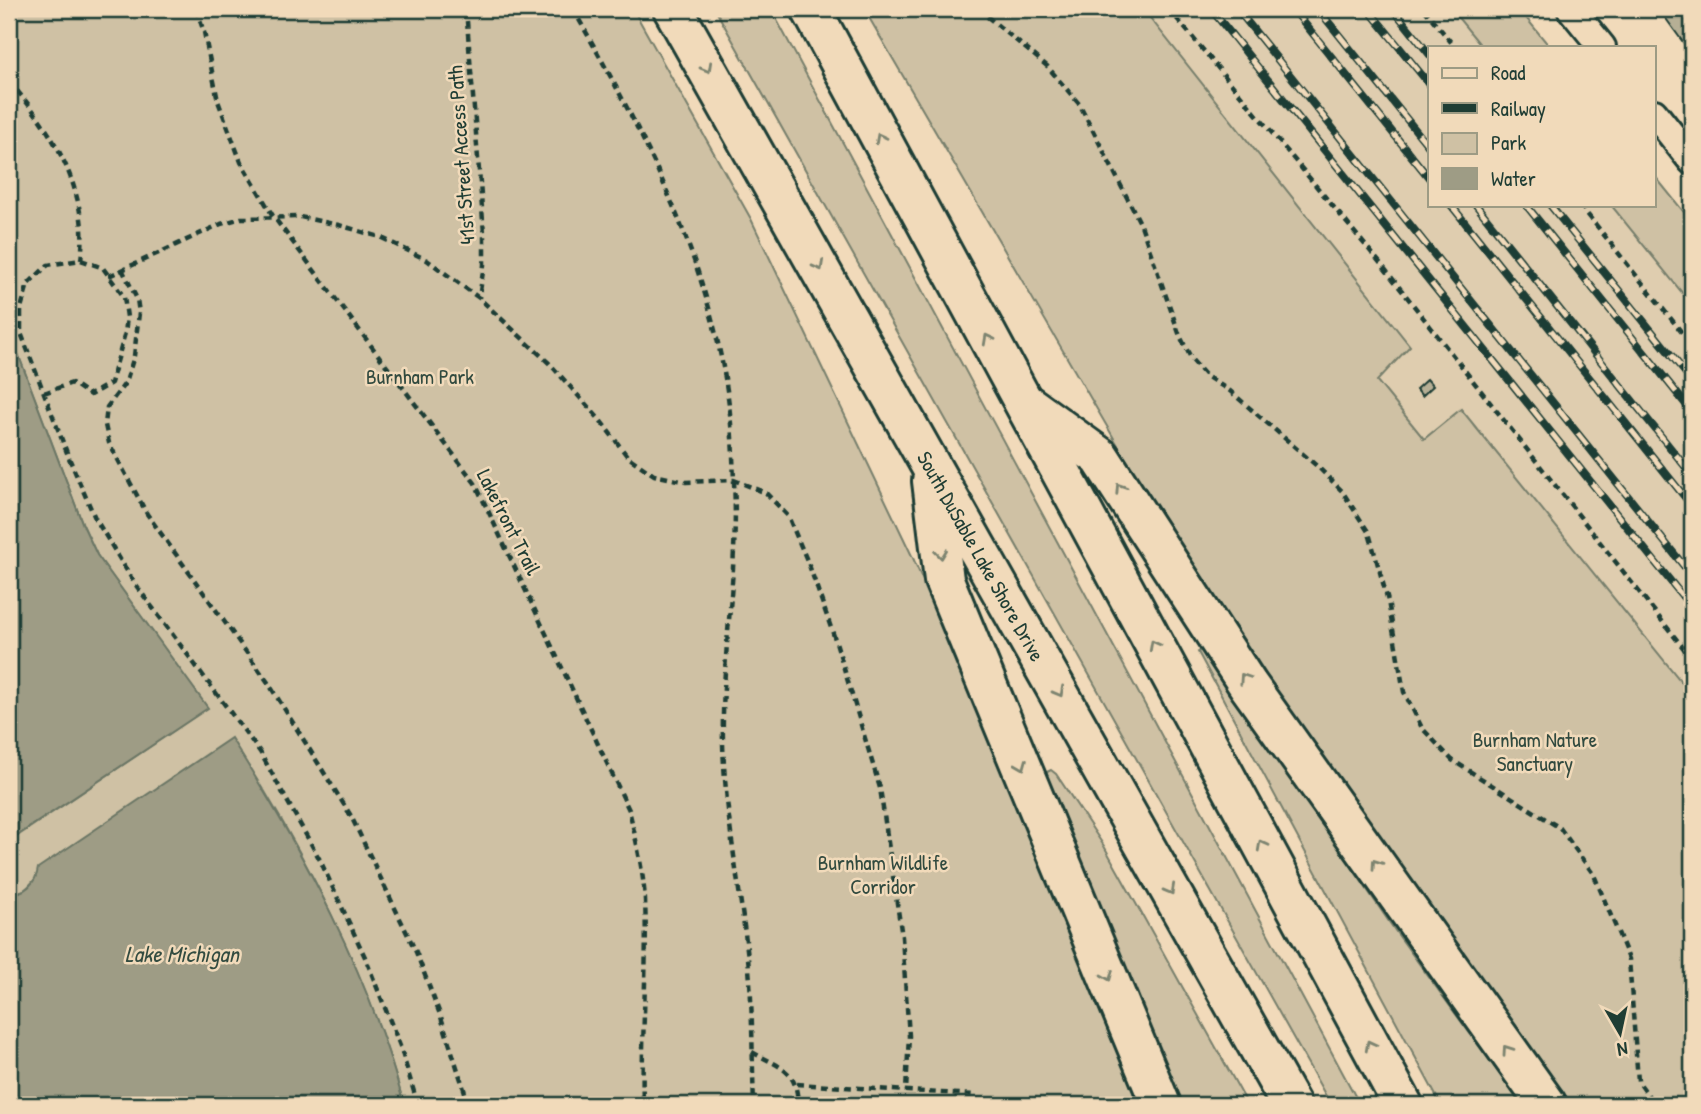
<svg xmlns="http://www.w3.org/2000/svg" width="1701" height="1114" font-family="'Patrick Hand',sans-serif">
<style>
.built{fill:#dfcdaf}
.green{fill:#cfc1a4;stroke:#777f6c;stroke-width:2}
.water{fill:#9e9c85;stroke:#6b7665;stroke-width:2}
.building{fill:#b6af95;stroke:#1f3d34;stroke-width:2}
.lines{fill:none;stroke-linecap:round;stroke-linejoin:round}
.minor-casing{stroke:#1f3d34;stroke-width:32}
.motorway-casing{stroke:#1f3d34;stroke-width:44}
.path{stroke:#1f3d34;stroke-width:4.5;stroke-dasharray:7 5;stroke-linecap:butt}
.minor{stroke:#f1daba;stroke-width:26}
.motorway{stroke:#f1daba;stroke-width:38}
.rail-casing{stroke:#1f3d34;stroke-width:8}
.rail{stroke:#f1daba;stroke-width:5;stroke-dasharray:16;stroke-linecap:butt}
.oneway{stroke:#7d8470}
.labels{text-anchor:middle;dominant-baseline:central;stroke-width:5;stroke-linejoin:round;paint-order:stroke}
.street-label{font-size:21px;fill:#1f3d34;stroke:#f1daba}
.park-label{font-size:21px;fill:#314a3f;stroke:#f1daba}
.water-label{font-size:23px;font-style:italic;fill:#324b40;stroke:#f1daba}
</style>
<rect width="100%" height="100%" fill="#f1daba"/>
<filter id="ink" filterUnits="userSpaceOnUse"><feTurbulence type="fractalNoise" baseFrequency=".0143" numOctaves="2"/><feDisplacementMap in="SourceGraphic" scale="14" xChannelSelector="R" yChannelSelector="G"/><feConvolveMatrix kernelMatrix="1 2 1 2 8 2 1 2 1" color-interpolation-filters="sRGB"/></filter>
<g filter="url(#ink)">
<path class="built" d="M1143,9H1451L1482,47H1430V205H1611L1692,305V695L1461,410L1424,439L1376,380L1410,346Z"/>
<g class="green">
<path d="M9,9H633L751,219L913,558L995,745L1144,1105H404C374,994 323,889 264,790L37,877L25,890L9,894V836L16,837L207,708L97,555L83,525L9,330Z"/>
<path d="M715,9H771L1360,1105H1331Z"/>
<path d="M864,9H1143L1410,346L1377,381L1424,439L1461,409L1692,695V1105H1564L1353,812L1137,478Z"/>
<path d="M1451,9H1519L1550,47H1482Z"/>
<path d="M1654,175L1692,222V305L1611,205H1654Z"/>
<path d="M1203,649L1396,932L1522,1105H1441L1198,652Z"/>
<path d="M1051,770L1056,774L1104,846L1248,1105H1181L1046,777L1047,772Z"/>
</g>
<g class="water">
<path d="M9,330L83,525L97,555L208,708L15,837L9,836Z"/>
<path d="M231,738C304,853 369,973 404,1105H9V894C25,893 36,884 38,868Z"/>
</g>
<g class="building">
<path d="M1659,9H1692V47L1685,45Z"/>
<path d="M1427,379L1433,386L1422,396L1416,389Z"/>
</g>
<g class="lines">
<defs>
<g id="minor">
<path d="M1571,9L1602,47"/>
<path d="M1654,113L1692,161"/>
</g>
<g id="motorway">
<path id="s1" d="M673,9L1291,1105"/>
<path d="M811,9L1403,1105"/>
<path d="M1028,405L1100,457L1248,685L1547,1105"/>
<path d="M932,481L944,580L1161,1105"/>
</g>
</defs>
<use href="#minor" class="minor-casing"/>
<use href="#motorway" class="motorway-casing"/>
<g class="path">
<path d="M196,9L204,32L218,101L241,162L273,216L475,483L629,810C636,839 643,869 645,900C648,968 641,1037 643,1105"/>
<path d="M466,9L484,233V265L479,298"/>
<path d="M573,9C642,130 708,257 728,397C732,425 733,454 734,482C739,569 721,656 723,743C725,815 740,886 748,958C753,1006 752,1056 754,1105"/>
<path d="M978,9L1047,66L1080,105L1141,225L1180,336L1192,360L1206,376L1230,391L1318,467L1342,491L1369,533L1388,601L1404,692L1422,728L1452,760L1560,828L1594,875L1629,959L1638,1081L1655,1105"/>
<path d="M1169,9L1381,264L1692,659"/>
<path d="M1424,9L1455,47"/>
<path d="M9,82C53,129 90,193 81,260"/>
<path d="M1580,205L1692,345"/>
<path d="M122,269L137,299L139,313L134,356L126,382L107,407L105,425L109,443L147,514L267,681L351,816L416,952L441,1017L469,1105"/>
<path d="M109,276L221,224L241,218L300,217L339,225L380,237L427,260L479,298L549,363L600,420L628,457L654,475L686,482L734,480L766,493L788,516L809,565L836,642L880,788L902,937L909,1036L906,1091"/>
<path d="M44,393L72,383L90,395L111,383L125,333L127,317L124,297L103,268L81,260L48,265L28,284L21,308V333L69,458L95,518L135,584L260,752L320,860L365,957L400,1046L418,1105"/>
<path d="M752,1052C781,1068 797,1069 798,1105"/>
<path d="M797,1084L974,1095"/>
</g>
<use href="#minor" class="minor"/>
<use href="#motorway" class="motorway"/>
<defs>
<g id="rail">
<path d="M1211,9L1692,608"/>
<path d="M1237,9L1692,576"/>
<path d="M1293,9L1430,179"/>
<path d="M1318,9L1430,148"/>
<path d="M1368,9L1430,85"/>
<path d="M1393,9L1430,55"/>
<path d="M1451,205L1692,506"/>
<path d="M1476,205L1692,475"/>
<path d="M1526,205L1692,412"/>
<path d="M1550,205L1692,381"/>
</g>
</defs>
<use href="#rail" class="rail-casing"/>
<use href="#rail" class="rail"/>
</g>
<defs><path id="oneway-chevron" d="M-2-3.5L2.5 0L-2 3.5" fill="none" stroke-width="1.6" stroke-linecap="round" stroke-linejoin="round" transform="scale(1.75)"/></defs>
<g class="oneway">
<use href="#oneway-chevron" transform="translate(707 68) rotate(61)"/>
<use href="#oneway-chevron" transform="translate(880 138) rotate(-118)"/>
<use href="#oneway-chevron" transform="translate(819 266) rotate(61)"/>
<use href="#oneway-chevron" transform="translate(988 339) rotate(-118)"/>
<use href="#oneway-chevron" transform="translate(1120 488) rotate(-123)"/>
<use href="#oneway-chevron" transform="translate(941 554) rotate(83)"/>
<use href="#oneway-chevron" transform="translate(1154 645) rotate(-118)"/>
<use href="#oneway-chevron" transform="translate(1244 678) rotate(-124)"/>
<use href="#oneway-chevron" transform="translate(1059 692) rotate(61)"/>
<use href="#oneway-chevron" transform="translate(1022 765) rotate(68)"/>
<use href="#oneway-chevron" transform="translate(1262 845) rotate(-118)"/>
<use href="#oneway-chevron" transform="translate(1376 864) rotate(-125)"/>
<use href="#oneway-chevron" transform="translate(1170 890) rotate(61)"/>
<use href="#oneway-chevron" transform="translate(1108 976) rotate(68)"/>
<use href="#oneway-chevron" transform="translate(1370 1045) rotate(-118)"/>
<use href="#oneway-chevron" transform="translate(1507 1050) rotate(-125)"/>
</g>
</g>
<g class="labels">
<g class="street-label">
<text transform="translate(461 155) rotate(-94)">41st Street Access Path</text>
<text transform="translate(509 522) rotate(63)">Lakefront Trail</text>
<text stroke="none"><textPath href="#s1" startOffset="628">South DuSable Lake Shore Drive</textPath></text>
</g>
<g class="park-label">
<text x="420" y="376">Burnham Park</text>
<text x="1535" y="739">Burnham Nature<tspan x="1535" dy="24">Sanctuary</tspan></text>
<text x="883" y="862">Burnham Wildlife<tspan x="883" dy="24">Corridor</tspan></text>
</g>
<g class="water-label">
<text x="182" y="953">Lake Michigan</text>
</g>
</g>
<rect width="1701" height="1114" fill="none" stroke="#f1daba" stroke-width="35"/>
<rect x="18" y="18" width="1666" height="1079" fill="none" stroke="#1f3d34" stroke-width="2.5" filter="url(#ink)"/>
<rect x="1428" y="46" width="228" height="161" fill="#f1daba" stroke="#9d9b84" stroke-width="2"/>
<rect x="1442" y="68" width="35" height="10" fill="#f1daba" stroke="#9d9b84" stroke-width="2"/>
<text x="1491" y="80" font-size="21" fill="#1f3d34">Road</text>
<rect x="1442" y="103" width="35" height="10" fill="#1f3d34" stroke="#9d9b84" stroke-width="2"/>
<text x="1491" y="116" font-size="21" fill="#1f3d34">Railway</text>
<rect x="1442" y="133" width="35" height="21" fill="#cfc1a4" stroke="#9d9b84" stroke-width="2"/>
<text x="1491" y="150" font-size="21" fill="#1f3d34">Park</text>
<rect x="1442" y="168" width="35" height="21" fill="#9e9c85" stroke="#9d9b84" stroke-width="2"/>
<text x="1491" y="186" font-size="21" fill="#1f3d34">Water</text>
<g transform="translate(1620 1033) rotate(171)" stroke="#f1daba" stroke-width="5" paint-order="stroke">
<path d="M0-5L12 26L0 18L-12 26Z" fill="#1f3d34"/>
<text y="-10" font-size="19" font-weight="bold" text-anchor="middle" fill="#1f3d34">N</text>
</g>
</svg>
